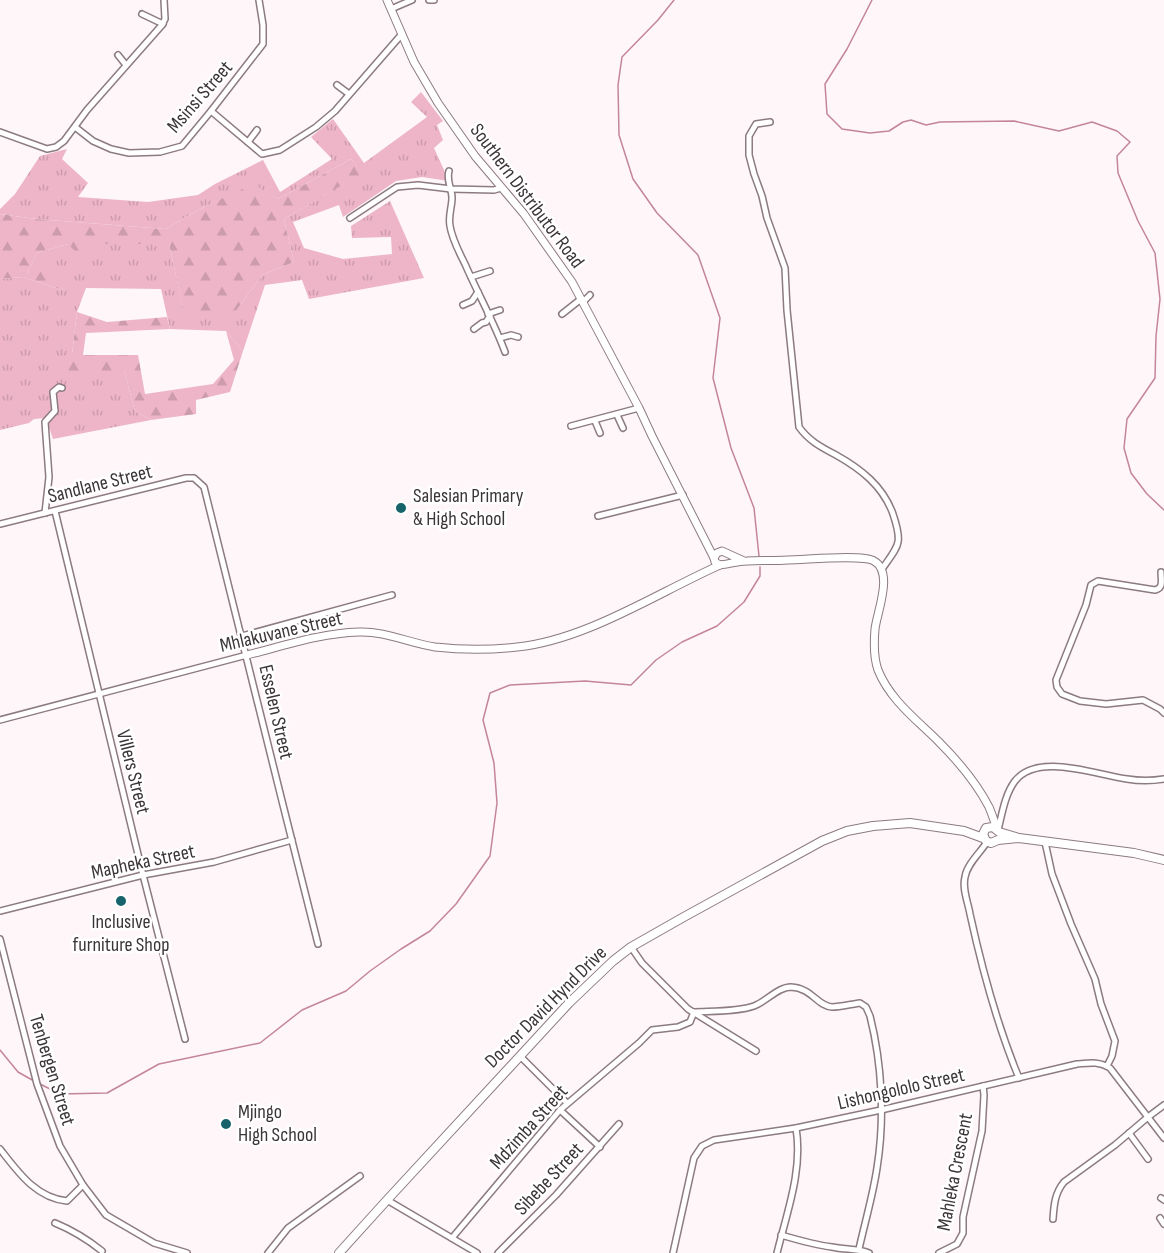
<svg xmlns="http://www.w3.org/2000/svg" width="1164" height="1253" font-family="'Sofia Sans Condensed',sans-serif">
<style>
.grass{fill:url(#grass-tufts)}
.forest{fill:url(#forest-firs)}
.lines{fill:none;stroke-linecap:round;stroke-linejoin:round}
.stream{stroke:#c4859a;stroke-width:1.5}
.minor-casing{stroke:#8c7b80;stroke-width:8}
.tertiary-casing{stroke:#8c7b80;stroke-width:9}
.secondary-casing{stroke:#8c7b80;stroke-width:10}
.minor{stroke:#fff;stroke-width:5}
.tertiary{stroke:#fff;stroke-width:7}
.secondary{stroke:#fff;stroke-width:8}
.poi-dot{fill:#16636c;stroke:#fff;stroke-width:2}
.labels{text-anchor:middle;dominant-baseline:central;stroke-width:5;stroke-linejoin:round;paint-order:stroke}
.street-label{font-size:20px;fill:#3c3537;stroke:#fff}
.poi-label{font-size:20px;fill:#3c3537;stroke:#fff;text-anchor:start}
</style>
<defs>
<pattern id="grass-tufts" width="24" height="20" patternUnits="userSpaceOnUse" patternTransform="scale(1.5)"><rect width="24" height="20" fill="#eeb5c8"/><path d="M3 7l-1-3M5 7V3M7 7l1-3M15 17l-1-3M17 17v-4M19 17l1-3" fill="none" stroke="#cd9cac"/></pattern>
<pattern id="forest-firs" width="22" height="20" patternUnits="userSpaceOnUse" patternTransform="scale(1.5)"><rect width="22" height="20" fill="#eeb5c8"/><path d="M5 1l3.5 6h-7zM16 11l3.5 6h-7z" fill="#cd9cac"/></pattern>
</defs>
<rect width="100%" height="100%" fill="#fef6f9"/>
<path class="grass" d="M421,92L443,121L437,125L443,140L434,148L449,181L422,177L396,181L343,217L339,205L293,222L304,248L343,259L392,254L391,237L352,238L351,226L390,201L424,278L309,299L302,280L265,285L243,351L226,331L170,329L161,289L86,288L77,312L72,354L124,371L135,411L151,420L53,439L46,418L34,419L29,423L0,430V279L23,277L62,290L70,284L27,274L37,253L68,244H169L184,311H236L262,275L294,262L284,219L362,173L351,159L278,199L253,185L204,207L165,229L36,219L0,214V209L15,194L40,156L67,149L62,159L88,183L78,197L148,202L198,195L215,184L263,160L280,192L332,159L311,137L333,119L364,163L427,117L411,102Z"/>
<g class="forest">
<path d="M351,159L363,173L284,219L294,262L262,275L236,311L184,312L169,244H99L85,261L68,244L37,253L27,274L48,271L71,284L62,290L23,277L0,279V214L36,219L165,229L204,207L253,184L278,199Z"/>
<path d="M77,312L107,322L167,317L170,329L86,333L83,355H138L145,394L213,384L234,360L226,331L243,351L230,392L196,400V414L151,420L135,411L124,371L60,376L57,357L72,354Z"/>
</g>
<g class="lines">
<g class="stream">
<path d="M674,0L658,20L622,57L618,85L619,135L633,179L657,213L698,255L720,318L713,378L731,448L754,508L759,556"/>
<path d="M872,0L847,49L825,84L827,114L842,129L870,133L889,131L903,122L911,120L926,125L940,122L1014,121L1059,131L1092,122L1117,131L1130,142L1117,156L1118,173L1138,221L1155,253L1160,299L1156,336L1155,378L1127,419L1124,448L1131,473L1147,494L1164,510"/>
<path d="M0,1050L18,1072L34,1081"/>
<path d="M38,1083L60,1094L107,1093L159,1064L260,1043L302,1010L346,991L370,971L401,949L430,931L456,904L490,856L497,803L494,763L483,720L490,693L510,685L585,681L631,685L656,660L682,642L717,626L744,602L760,576V567"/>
</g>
<defs>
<g id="minor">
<path d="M429,0H434"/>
<path d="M391,9L412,0"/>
<path d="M142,14L163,24"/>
<path d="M118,55L126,65"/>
<path d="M337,85L349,94"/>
<path d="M211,111L262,154L280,150L316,127L335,111L402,34"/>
<path d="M770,122L756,124L749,136V155L754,174L762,196L767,218L785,268L787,310L799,427C809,441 821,447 836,455C861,469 883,486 893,514C903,544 899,545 882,569"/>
<path d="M75,127L93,141L111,149L129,153L160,152L182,146L211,111L263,44V25L259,0"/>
<path d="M0,132L47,149L56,147L64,141L87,110L162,25L165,19L164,0"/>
<path d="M248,142L257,130"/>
<path d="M449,171C446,180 452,189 452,198C452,207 448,216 450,226C452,239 459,252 465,264C478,294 494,322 505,352"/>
<path d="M350,218L397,187L418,185L451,189L494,190L501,188"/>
<path d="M471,277L490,271"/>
<path d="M583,302L590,295"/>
<path d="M463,305L472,301L478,292"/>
<path d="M488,314L500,310"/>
<path d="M562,314L581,299"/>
<path d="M474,329L482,323L486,322L490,316"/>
<path d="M500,338L511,335L518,337"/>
<path d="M617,415L623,428"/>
<path d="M595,421L600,433"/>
<path d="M571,426L639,408"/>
<path d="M55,511L143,875L185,1039"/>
<path d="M45,513L49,477L45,422L55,411L53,392L59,387L62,388"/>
<path d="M598,516L683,495"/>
<path d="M0,524L186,478H194L204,487C243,640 279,792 318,944"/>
<path d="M1161,572C1161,580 1164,588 1155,590L1098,581L1091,585L1086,605L1056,680L1057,687L1062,694L1080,701L1106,704L1143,700L1160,709L1164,713"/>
<path d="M242,636L392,595"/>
<path d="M0,720L247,655"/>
<path d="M998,830C1002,814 1005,794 1015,781C1038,752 1096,775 1127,779C1139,781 1152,781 1164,779"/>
<path d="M987,842C980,853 967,864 965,877C962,889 968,902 970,914C982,969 997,1025 1019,1078"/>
<path d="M1045,842L1052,874L1071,924L1095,979L1101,1004L1115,1041L1112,1056L1107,1066"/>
<path d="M0,911L143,875L214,862L292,840"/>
<path d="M0,939L37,1084L60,1146L83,1185L106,1215L154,1243L187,1253"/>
<path d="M631,947L642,963L688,1009L756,1051"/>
<path d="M520,1056L567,1103"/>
<path d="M560,1110L600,1147"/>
<path d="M1129,1133L1148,1159"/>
<path d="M0,1149C18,1172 36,1198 67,1201L83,1185"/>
<path d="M1161,1198L1164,1200"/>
<path d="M387,1200L477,1253"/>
<path d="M1160,1218L1164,1224"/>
<path d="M1053,1219C1054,1204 1055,1193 1064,1182L1115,1145L1148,1117L1164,1105"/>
<path d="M55,1223C72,1230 87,1239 102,1251"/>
<path d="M781,1235C798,1240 815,1245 832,1247C845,1250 857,1248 869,1253"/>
<path d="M452,1238L560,1110L639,1043L652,1030L678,1027L690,1022L694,1012C712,1011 737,1012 754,1006C767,1001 778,987 791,987C812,988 817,1006 832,1007C841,1007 851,1004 860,1003L866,1007L870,1016C882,1064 885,1118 877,1168C873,1195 865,1222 859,1249"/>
<path d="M268,1253L288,1228L360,1176"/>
<path d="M498,1253L556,1195L619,1124"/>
<path d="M673,1253L694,1158L702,1146L714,1140L796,1128L881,1110L1077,1064C1089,1063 1099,1061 1110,1068L1164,1138"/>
<path d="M777,1253C787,1212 803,1170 796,1128"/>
<path d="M939,1253L957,1244L963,1233V1217L982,1131L984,1095L983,1086"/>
</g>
<g id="tertiary">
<path d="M387,0L414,62L438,103L475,156L524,214L572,282L639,408L652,436L714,558"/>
<path d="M744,561L722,551L717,553L714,558L715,562L720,565C729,564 738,561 747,561C761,560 774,561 788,560C805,560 862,554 874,561C894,572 877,612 875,629C874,641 874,659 878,670C890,700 917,720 939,742C958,761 977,784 989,807C992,814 994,821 997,828"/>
<path d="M247,655C283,646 321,633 359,632C385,631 409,643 435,647C462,650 491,650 517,647C586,640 657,593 720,565"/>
</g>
<g id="secondary">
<path d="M1019,838L998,840L991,843L986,841L983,834L986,828L993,827L999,832L1019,838L1134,853L1164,860"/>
<path d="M339,1253L387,1200L569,1003L613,961L631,947L682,918L822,841L847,831L873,826L910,823L964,831L983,838"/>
</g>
</defs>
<use href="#minor" class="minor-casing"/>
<use href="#tertiary" class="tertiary-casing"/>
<use href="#secondary" class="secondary-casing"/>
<use href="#minor" class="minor"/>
<use href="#tertiary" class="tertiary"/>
<use href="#secondary" class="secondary"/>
</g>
<g class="poi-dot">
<circle cx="401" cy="508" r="6"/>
<circle cx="121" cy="901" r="6"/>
<circle cx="226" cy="1124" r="6"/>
</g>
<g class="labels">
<g class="street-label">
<text transform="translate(200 97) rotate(-49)">Msinsi Street</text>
<text transform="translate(527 196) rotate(53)">Southern Distributor Road</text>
<text transform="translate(100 484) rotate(-14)">Sandlane Street</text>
<text transform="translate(281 632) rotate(-13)">Mhlakuvane Street</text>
<text transform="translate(276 712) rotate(77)">Esselen Street</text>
<text transform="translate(133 772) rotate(76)">Villers Street</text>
<text transform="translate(143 862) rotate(-12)">Mapheka Street</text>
<text transform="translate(546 1007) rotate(-45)">Doctor David Hynd Drive</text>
<text transform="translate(52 1070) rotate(73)">Tenbergen Street</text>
<text transform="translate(901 1089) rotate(-13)">Lishongololo Street</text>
<text transform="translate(529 1127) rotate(-48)">Mdzimba Street</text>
<text transform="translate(955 1172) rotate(-79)">Mahleka Crescent</text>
<text transform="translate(549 1179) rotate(-47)">Sibebe Street</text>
</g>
<g class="poi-label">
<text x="413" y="496">Salesian Primary<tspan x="413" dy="23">&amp; High School</tspan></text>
<text x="121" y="922" text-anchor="middle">Inclusive<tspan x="121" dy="23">furniture Shop</tspan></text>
<text x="238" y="1112">Mjingo<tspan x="238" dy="23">High School</tspan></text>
</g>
</g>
</svg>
